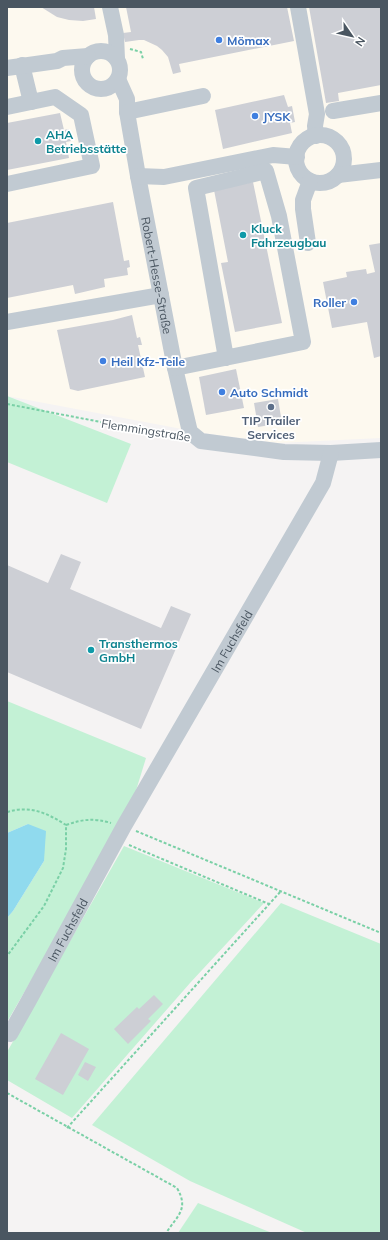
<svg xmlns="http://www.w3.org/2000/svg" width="388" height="1240" font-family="Mulish,sans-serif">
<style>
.commercial{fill:#fdf9ef}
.green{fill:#c3f1d5}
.water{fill:#90daee}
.building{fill:#cdcfd5}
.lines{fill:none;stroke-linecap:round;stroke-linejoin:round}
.path{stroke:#7ad0a6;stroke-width:2;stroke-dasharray:3 2;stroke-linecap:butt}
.minor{stroke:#c1cad2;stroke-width:16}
.shop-dot{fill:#3f7fe0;stroke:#fff;stroke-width:1.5}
.culture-dot{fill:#0f9aa8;stroke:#fff;stroke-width:1.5}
.service-dot{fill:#5c6f8a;stroke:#fff;stroke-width:1.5}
.labels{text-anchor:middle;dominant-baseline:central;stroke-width:3.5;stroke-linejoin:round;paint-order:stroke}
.shop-label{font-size:12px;font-weight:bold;fill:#366cbe;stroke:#fff;text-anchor:start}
.culture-label{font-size:12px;font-weight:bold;fill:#0d838f;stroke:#fff;text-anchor:start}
.street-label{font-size:12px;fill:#4a5661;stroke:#fff}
.service-label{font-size:12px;font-weight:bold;fill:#4e5e75;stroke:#fff}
</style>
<rect width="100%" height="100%" fill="#f5f3f3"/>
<path class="commercial" d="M7,7H381V438L278,443L203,433L7,396Z"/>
<g class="green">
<path d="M7,396L131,444L107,503L7,462Z"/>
<path d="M7,701L146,758L130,810L7,1022V918L13,911L44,861L28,824L7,833Z"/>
<path d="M124,846L264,903L190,983L72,1118L7,1080V1052Z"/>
<path d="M281,903L381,944V1233H307L190,1181L92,1125Z"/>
<path d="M198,1203L272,1233H178Z"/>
</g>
<path class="water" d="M28,824L46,831L44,861L13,911L7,918V833Z"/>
<g class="building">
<path d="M41,7H94L96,19L83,21L69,20L57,17Z"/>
<path d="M126,7H287L294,41L179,64L181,72L173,74L168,57L162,50L157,46L144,40H139L125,42L123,33L131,32Z"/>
<path d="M309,7H381V85L338,93L339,101L326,103Z"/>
<path d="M284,95L288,107L292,106L295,122L290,123L292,133L223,149L215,110Z"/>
<path d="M60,113L64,130L69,129V131L71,141L66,142L69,158L7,170V123Z"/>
<path d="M253,182L282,323L235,332L221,263L228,262L214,190Z"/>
<path d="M113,202L124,261L129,260L130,267L127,268L128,275L104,279L105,287L75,294L73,285L7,298V223Z"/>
<path d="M381,243V356L374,358L367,322L332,328L323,282L347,277L346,272L366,269L367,274L375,272L369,245Z"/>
<path d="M132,315L137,338L140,337L142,345H138L145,377L78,391L70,389L57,330L113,320Z"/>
<path d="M236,369L244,408L206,415L199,377Z"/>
<path d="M278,399L282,423L258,427L254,403Z"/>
<path d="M61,554L81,562L70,589L161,628L171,606L191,614L141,729L7,672V565L48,583Z"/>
<path d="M154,995L163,1004L148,1019L151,1021L128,1044L114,1029L137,1007L139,1009Z"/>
<path d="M61,1033L89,1049L63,1095L35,1079Z"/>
<path d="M85,1062L96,1067L88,1081L78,1075Z"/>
</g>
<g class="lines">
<g class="path">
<path d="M130,49L141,52L143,59"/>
<path d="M7,404L179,437"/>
<path d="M7,812C30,805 47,813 66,825V849L63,868L44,906L7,956"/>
<path d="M66,825C83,819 94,818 111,823"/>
<path d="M136,831L381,933"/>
<path d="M129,845L269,904"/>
<path d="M7,1093L177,1188C189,1209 178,1215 166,1233"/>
<path d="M67,1128L281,891"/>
</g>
<g class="minor">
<path d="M110,7L116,35L117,59"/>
<path d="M298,7L317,114L315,126L316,136"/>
<circle cx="101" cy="70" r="19"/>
<path d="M22,65L31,102"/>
<path d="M7,68L57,61L63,58L88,56"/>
<path id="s1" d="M118,79L127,99V112L138,176L175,368L190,432L201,441L284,452L331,453L381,450"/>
<path d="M7,107L55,97L81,115L92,166L7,184"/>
<path d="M333,111L381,103"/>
<path d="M127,112L203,96"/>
<circle cx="320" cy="159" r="24"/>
<path d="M338,175L381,170"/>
<path d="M138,176L164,177L273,155L297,157"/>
<path d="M308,243L303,209V200L310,181"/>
<path d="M7,322L161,295"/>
<path d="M175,368L190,365L303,342L279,216L266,171L196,188L226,358"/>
<path id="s2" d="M10,1034L28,1002L124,826L323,483L331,453"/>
</g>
</g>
<g class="shop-dot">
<circle cx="219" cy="40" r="4"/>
<circle cx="255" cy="116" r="4"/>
<circle cx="354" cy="302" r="4"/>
<circle cx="103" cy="361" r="4"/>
<circle cx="222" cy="392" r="4"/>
</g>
<g class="culture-dot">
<circle cx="38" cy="141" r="4"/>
<circle cx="243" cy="235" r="4"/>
<circle cx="91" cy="650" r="4"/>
</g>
<circle class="service-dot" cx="271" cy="407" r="4"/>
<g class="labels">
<g class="shop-label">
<text x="227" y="40">Mömax</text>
<text x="263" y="116">JYSK</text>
<text x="346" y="302" text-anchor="end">Roller</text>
<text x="111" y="361">Heil Kfz-Teile</text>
<text x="230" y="392">Auto Schmidt</text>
</g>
<g class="culture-label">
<text x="46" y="134">AHA<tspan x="46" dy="14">Betriebsstätte</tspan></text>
<text x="251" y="228">Kluck<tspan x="251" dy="14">Fahrzeugbau</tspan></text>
<text x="99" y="643">Transthermos<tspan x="99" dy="14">GmbH</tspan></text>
</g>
<g class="street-label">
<text stroke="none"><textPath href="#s1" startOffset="201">Robert-Hesse-Straße</textPath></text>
<text transform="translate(146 430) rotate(9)">Flemmingstraße</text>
<text stroke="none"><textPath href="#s2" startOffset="451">Im Fuchsfeld</textPath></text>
<text stroke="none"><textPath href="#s2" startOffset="119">Im Fuchsfeld</textPath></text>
</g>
<g class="service-label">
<text x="271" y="420">TIP Trailer<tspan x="271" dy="14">Services</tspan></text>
</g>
</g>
<rect width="388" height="1240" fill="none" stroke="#4a5661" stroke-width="16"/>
<g transform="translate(352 36) rotate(124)" stroke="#ffffff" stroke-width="3" paint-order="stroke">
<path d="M0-3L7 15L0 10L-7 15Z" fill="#4a5661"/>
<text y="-6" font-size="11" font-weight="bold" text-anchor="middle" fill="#4a5661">N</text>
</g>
</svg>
